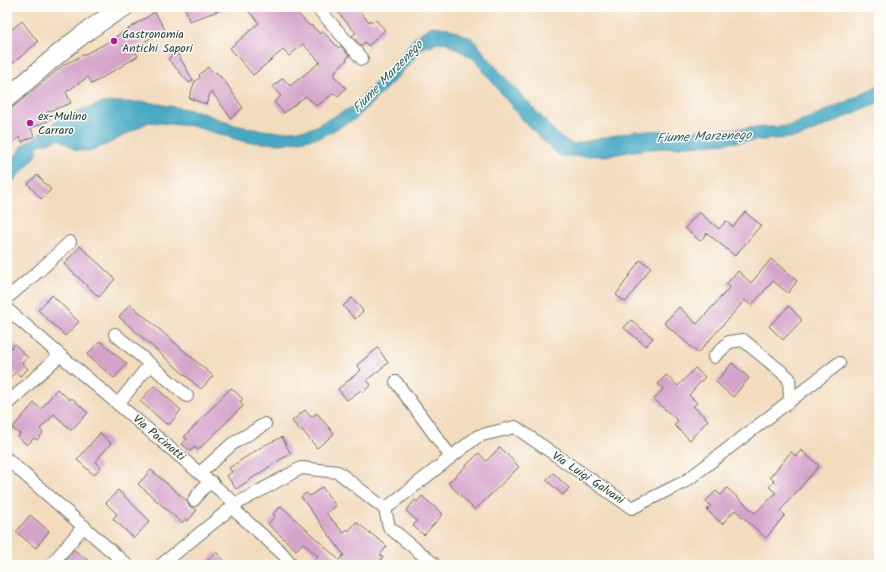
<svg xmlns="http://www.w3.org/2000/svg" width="886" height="572" font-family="Kalam,sans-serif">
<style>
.water{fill:#45a9c5;stroke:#32737c}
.building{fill:#d5a3ca}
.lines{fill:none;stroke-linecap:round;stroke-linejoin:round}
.street-casing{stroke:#697464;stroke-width:14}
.secondary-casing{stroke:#697464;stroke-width:20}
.street{stroke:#fff;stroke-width:12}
.secondary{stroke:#fff;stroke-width:18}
.poi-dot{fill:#b5179e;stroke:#fdfcf7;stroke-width:1.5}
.labels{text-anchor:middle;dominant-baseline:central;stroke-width:3;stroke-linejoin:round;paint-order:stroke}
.poi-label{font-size:12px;fill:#1f3d34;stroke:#fdfcf7;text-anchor:start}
.street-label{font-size:12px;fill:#1f3d34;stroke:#fdfcf7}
.water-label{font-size:13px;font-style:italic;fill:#2c6367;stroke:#fdfcf7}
</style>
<rect width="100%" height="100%" fill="#fdfcf7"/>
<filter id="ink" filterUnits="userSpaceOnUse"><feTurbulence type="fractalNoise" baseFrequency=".025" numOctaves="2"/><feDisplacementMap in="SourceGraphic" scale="8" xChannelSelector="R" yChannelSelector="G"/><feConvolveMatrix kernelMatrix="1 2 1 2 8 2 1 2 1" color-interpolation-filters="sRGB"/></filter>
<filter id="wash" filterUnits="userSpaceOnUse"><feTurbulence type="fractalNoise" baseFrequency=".012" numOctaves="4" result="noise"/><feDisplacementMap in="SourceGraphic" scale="16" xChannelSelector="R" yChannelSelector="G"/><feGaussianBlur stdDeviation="0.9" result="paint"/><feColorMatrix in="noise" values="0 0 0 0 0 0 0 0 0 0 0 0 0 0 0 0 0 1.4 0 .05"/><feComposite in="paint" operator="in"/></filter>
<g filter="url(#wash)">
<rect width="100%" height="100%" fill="#f3dbbd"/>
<path class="water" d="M431,26L448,28L473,39L500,72L561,138L573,144L635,131L712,130L790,126L845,102L879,85V102L800,137L641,150L604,156H559L524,122L474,59L444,42L424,47L394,81L357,118L321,137L282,144L246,142L192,126L149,122L108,144L89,151L75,150L60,139L37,146V155L7,188V166L25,143L40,135V132L54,126L53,123L67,114L103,103L118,102H147L197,111L234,125L254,129L280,132L310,129L352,107L391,66L415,37Z"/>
<g id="blocks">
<g class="building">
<path d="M185,7H224V9L189,21Z"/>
<path d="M245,7H291L310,26L311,25L320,34L322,31L339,48L341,46L349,56L346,59L347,60L335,71L337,72L333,75L346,88L338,96L334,93L317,106L306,96L284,113L274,102L281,96L272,87L283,78L290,86L320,62L303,44L289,56L283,50L253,75L230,48L259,23Z"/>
<path d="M333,7H356L369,22L370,20L372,22L376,20L385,30L368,46L365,42L361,46L352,36L356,33Z"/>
<path d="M155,12L165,30L133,48L138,56L92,84L88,77L66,92L71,103L47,112L50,120L31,128L34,136L22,142L20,137L7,147V112L65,64L101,46Z"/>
<path d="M22,21L38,42L7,68V33Z"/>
<path d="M176,51L193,80L189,83L168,59Z"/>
<path d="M208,67L214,74L216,72L226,83L243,108L231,118L211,91L206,104L189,98L195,81L200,78L199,75Z"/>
<path d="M37,175L51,190L41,199L28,184Z"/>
<path d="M699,212L719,229L726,221L733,227L745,212L761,225L735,256L707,233L700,241L685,228Z"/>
<path d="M80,246L115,279L99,297L64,264Z"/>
<path d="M771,259L797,281L788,293L773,281L751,306L745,300L698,353L664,323L679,307L697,324L730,287L726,284L738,271L751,283Z"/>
<path d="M640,260L651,267L626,302L616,295Z"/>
<path d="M52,295L79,322L65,336L38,310Z"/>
<path d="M352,298L363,311L355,319L343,306Z"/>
<path d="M130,304L213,376L201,389L119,317Z"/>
<path d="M789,306L802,320L783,340L769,326Z"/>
<path d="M631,320L653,338L646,346L624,328Z"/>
<path d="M100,341L127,364L114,378L87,355Z"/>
<path d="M15,344L28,358L22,363L28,369L20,376L16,372L7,380V352Z"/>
<path d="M378,348L388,363L367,380L371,385L363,392L361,390L347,400L338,389L361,370L357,365Z"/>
<path d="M732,363L749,378L733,397L716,382Z"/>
<path d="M695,368L705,377L689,395L697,403L693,406L708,420L690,440L674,425L678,421L654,399L663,389L658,384L666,375L678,386Z"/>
<path d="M154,386L181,410L170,424H166L140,401Z"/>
<path d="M231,388L243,399L240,402L243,406L198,450L195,447L190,451L182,444L187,439L184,437Z"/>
<path d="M57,389L70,400L72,398L88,413L71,430L54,414L40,429L43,433L37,440L34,438L27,445L18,437L20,434L12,428L34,403L41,409Z"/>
<path d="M305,410L311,417L317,413L334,434L317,448L302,430L300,431L292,421Z"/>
<path d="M100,433L111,443L95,462L101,467L94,475L77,460Z"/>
<path d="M282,437L291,454L281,459L236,489L227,476L232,472L229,468L263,446Z"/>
<path d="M500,447L519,467L475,510L448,483L479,453L486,461Z"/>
<path d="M801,450L819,466L780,511L785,515L766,538L735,510L722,524L707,510L711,506L706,501L716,491L721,495L727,488L755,513L776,493L769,487L774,481L770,477L791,452L796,456Z"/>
<path d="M151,470L187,501L189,506L197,510L188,521L186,518L182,523L138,484Z"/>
<path d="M553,473L569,488L563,495L546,480Z"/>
<path d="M322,487L336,506L326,513L344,533L347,529L349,531L356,522L387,546L380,555L383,557L377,565H311L318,556L303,543L296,550L268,524L275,516L273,514L281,506L339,560L344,555L301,497L306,493L310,496Z"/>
<path d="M118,490L150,521L134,538L113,519L117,514L106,503Z"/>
<path d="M422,496L443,514L424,535L413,526L417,521L406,511L415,500L417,502Z"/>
<path d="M30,515L49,531L36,548L16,532Z"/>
<path d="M74,550L94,565H62Z"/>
<path d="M216,552L228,565H203Z"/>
</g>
</g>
</g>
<g filter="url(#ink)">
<use href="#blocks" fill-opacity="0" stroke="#697464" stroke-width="1"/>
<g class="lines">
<defs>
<g id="street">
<path d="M317,7L362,59"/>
<path d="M7,298L39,271L70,242"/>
<path d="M7,309L60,355L236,504"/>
<path d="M115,334L187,396"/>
<path d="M714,357L729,342L743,340L789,378L790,400"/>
<path d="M396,382L451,457"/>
<path d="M7,404L60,355"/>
<path d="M118,404L150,364"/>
<path d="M7,459L127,565"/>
<path d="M200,473L232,444L265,424"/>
<path d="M194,500L203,488L212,482"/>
<path d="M231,507L282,553L292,565"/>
<path d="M385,509L389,527L435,565"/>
<path d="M51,565L84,526"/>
<path d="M161,565L236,504L301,468L338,472L385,509L478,436L515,427L632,508L686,481L839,363"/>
</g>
<path id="secondary" d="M7,98C45,66 81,31 125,7"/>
</defs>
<use href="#street" class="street-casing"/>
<use href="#secondary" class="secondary-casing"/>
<use href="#street" class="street"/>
<use href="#secondary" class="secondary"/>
</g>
</g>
<g class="poi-dot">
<circle cx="114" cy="41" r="4"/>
<circle cx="30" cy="123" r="4"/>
</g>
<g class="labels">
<g class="poi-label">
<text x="122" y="34">Gastronomia<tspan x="122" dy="14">Antichi Sapori</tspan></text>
<text x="38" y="116">ex-Mulino<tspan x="38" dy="14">Carraro</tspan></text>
</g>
<g class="street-label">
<text transform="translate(159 438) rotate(40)">Via Pacinotti</text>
<text transform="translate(588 478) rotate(34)">Via Luigi Galvani</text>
</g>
<g class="water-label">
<text transform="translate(388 77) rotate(-46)">Fiume Marzenego</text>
<text transform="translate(704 137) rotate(-2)">Fiume Marzenego</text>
</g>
</g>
<rect width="886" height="572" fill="none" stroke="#fdfcf7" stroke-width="24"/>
</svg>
